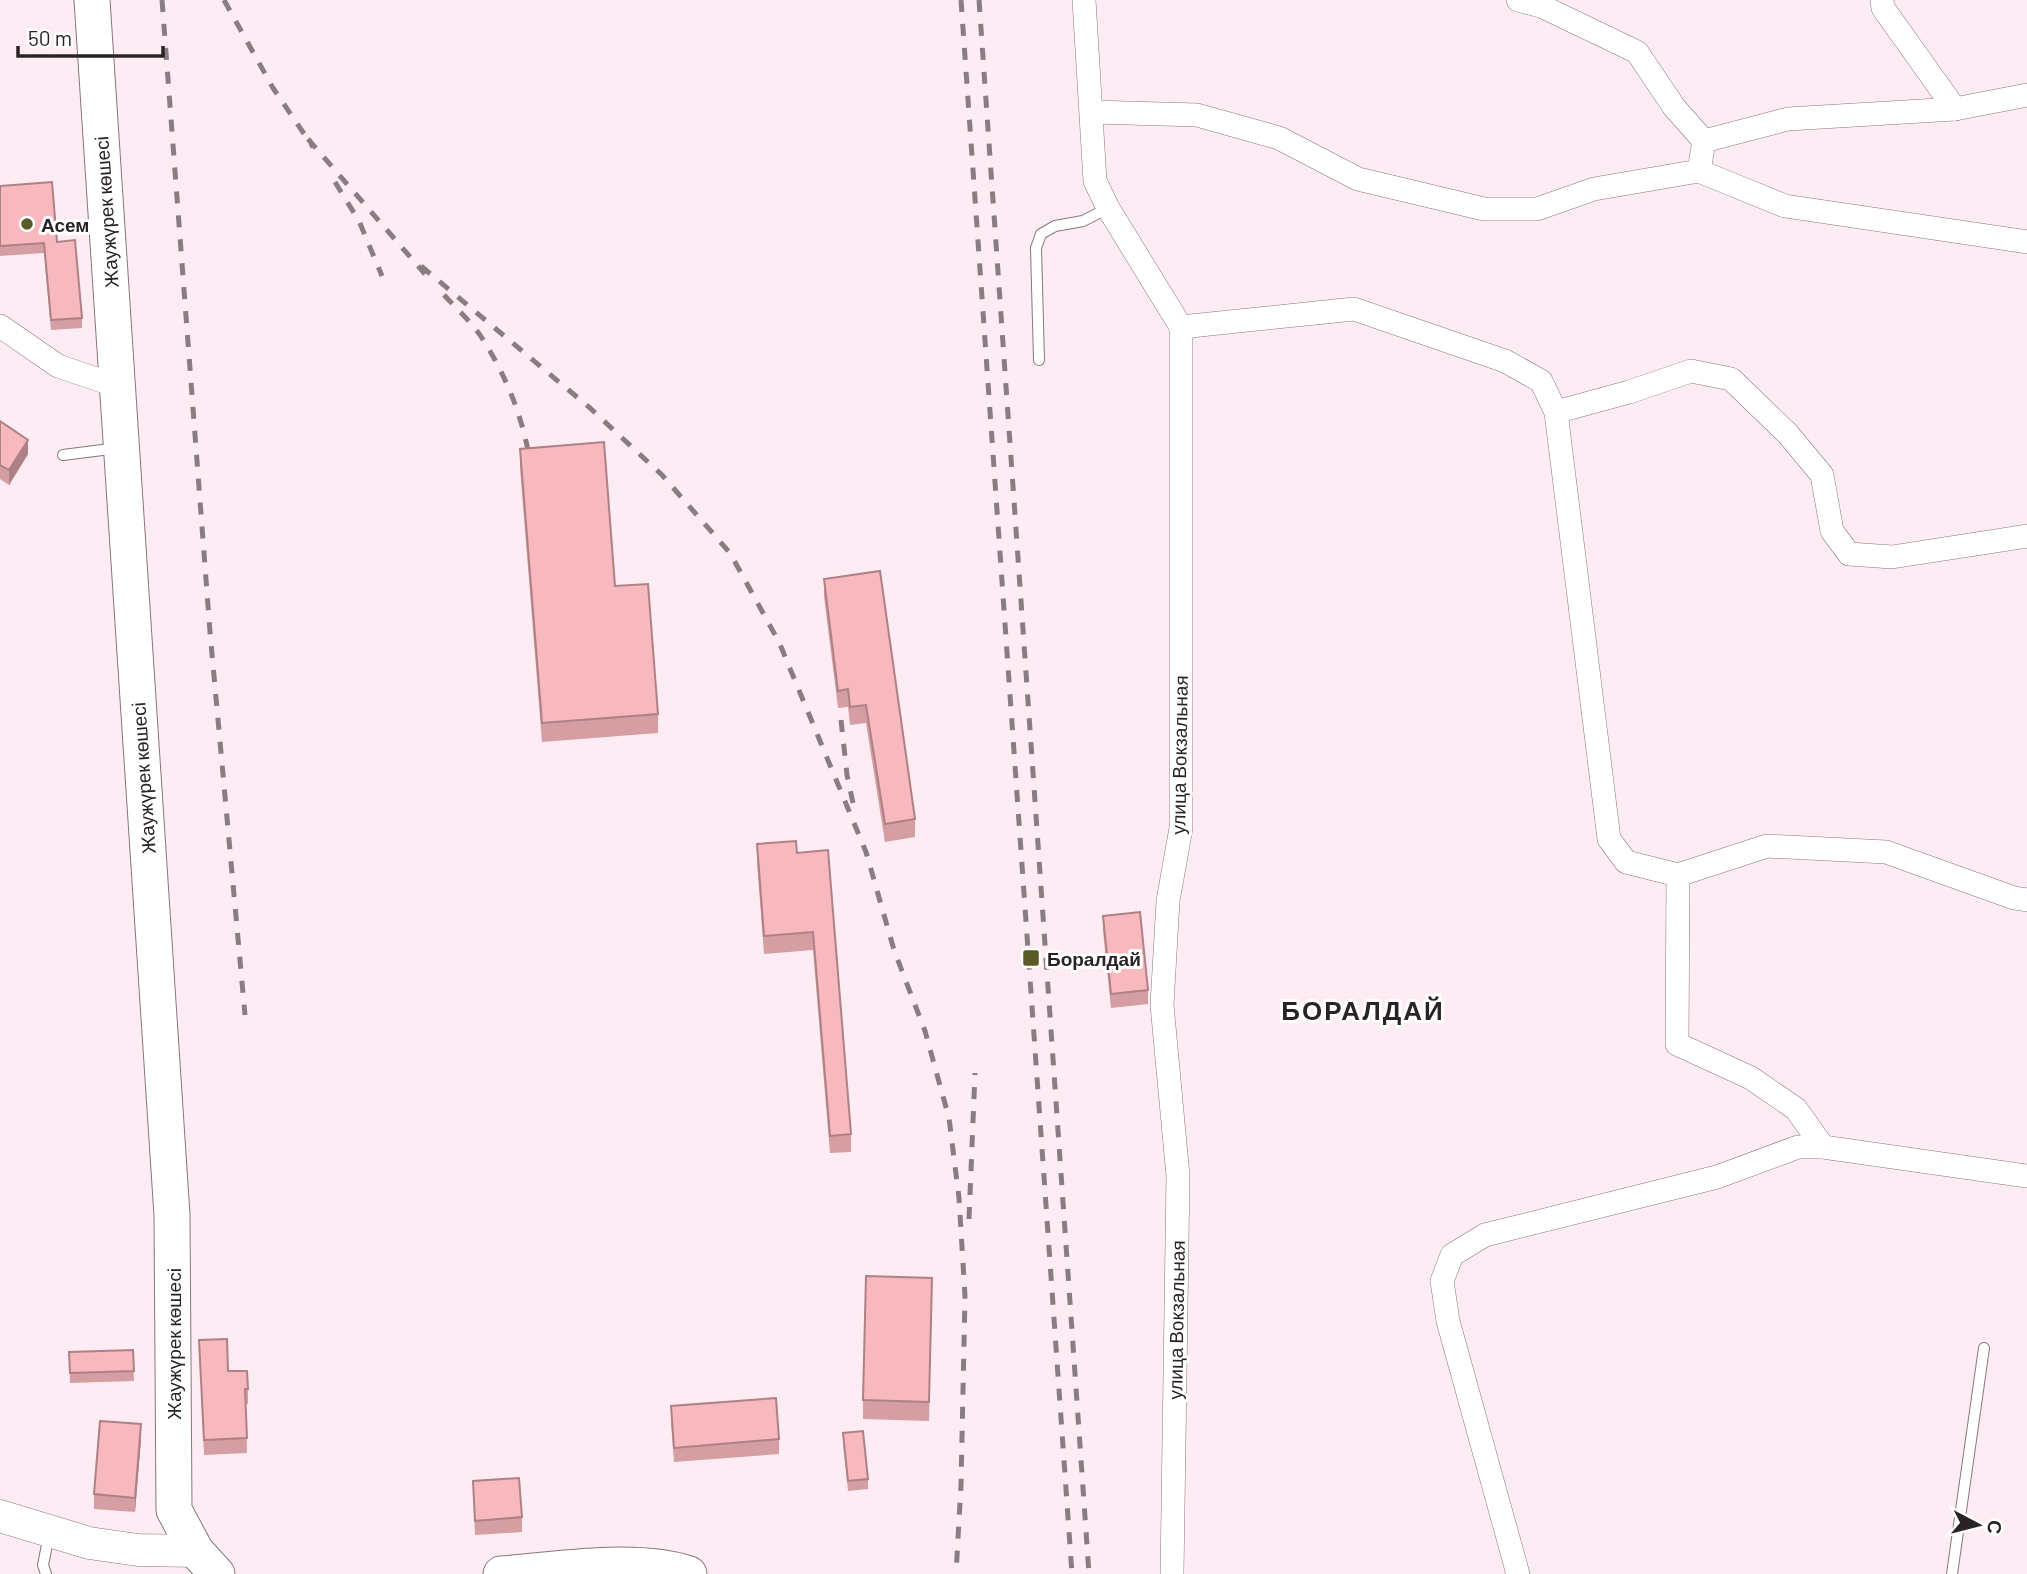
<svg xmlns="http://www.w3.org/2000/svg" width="2027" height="1574" font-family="Barlow,sans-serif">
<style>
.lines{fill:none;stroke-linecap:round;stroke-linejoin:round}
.lane-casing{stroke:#86767e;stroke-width:12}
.street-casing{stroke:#86767e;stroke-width:24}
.secondary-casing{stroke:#86767e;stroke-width:33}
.primary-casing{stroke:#86767e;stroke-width:37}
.lane{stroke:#fff;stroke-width:10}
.street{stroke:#fff;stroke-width:23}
.secondary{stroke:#fff;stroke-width:32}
.primary{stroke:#fff;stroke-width:35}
.rail{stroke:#897d83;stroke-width:5;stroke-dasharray:12 12;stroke-linecap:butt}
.wall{fill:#d49ea3}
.shaded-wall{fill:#ad8185}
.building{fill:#f7b8be;stroke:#ad8185;stroke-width:2}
.poi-dot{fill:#5b5a27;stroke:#fff;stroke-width:2.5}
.labels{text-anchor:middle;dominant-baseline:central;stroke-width:6;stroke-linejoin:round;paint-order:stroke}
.street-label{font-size:19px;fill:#292326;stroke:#fff}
.poi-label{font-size:19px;font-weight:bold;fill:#292326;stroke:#fff;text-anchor:start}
.district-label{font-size:26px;font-weight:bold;letter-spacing:2px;fill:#292326;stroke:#fff}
</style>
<rect width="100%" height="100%" fill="#feecf4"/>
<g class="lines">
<defs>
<g id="lane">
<path d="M1039,360L1036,248L1041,234L1055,226L1083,221L1108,208"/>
<path d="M63,455L118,448"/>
<path d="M46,1574L43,1565L49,1535"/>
<path d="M1952,1574L1984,1348"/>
</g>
<g id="street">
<path d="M1084,0L1095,181L1108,208L1181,327V828L1168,901L1162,1005L1178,1176L1172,1574"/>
<path d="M1882,0L1883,8L1955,109"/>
<path d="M1092,112L1197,115L1279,138L1358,179L1484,209H1537L1594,189L1699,171L1704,141L1674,107L1637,52L1541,6L1518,0"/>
<path d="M1704,141L1788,119L1955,109L2027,95"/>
<path d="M1699,171L1785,206L2027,242"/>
<path d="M0,326L58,366L117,386"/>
<path d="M1181,327L1354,309L1505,361L1541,381L1556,412L1609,839L1626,862L1678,875L1677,1044L1751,1078L1796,1109L1823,1147"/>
<path d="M1556,412L1629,392L1691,371L1731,379L1788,434L1822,475L1832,531L1849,554L1892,557L2027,536"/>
<path d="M1678,875L1767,846L1886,852L2014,898L2027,900"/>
<path d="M1518,1574L1448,1321L1442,1281L1452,1255L1485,1235L1717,1177L1798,1147H1823L2027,1176"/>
</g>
<path id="secondary" d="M0,1516L89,1543L138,1550L196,1551"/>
<g id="primary">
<path d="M92,0L172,1215L174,1510L196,1551L217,1574"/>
<path d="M501,1574C556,1570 638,1556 689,1574"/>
</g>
</defs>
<use href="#lane" class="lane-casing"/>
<use href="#street" class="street-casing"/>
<use href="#secondary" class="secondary-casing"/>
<use href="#primary" class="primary-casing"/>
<use href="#lane" class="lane"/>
<use href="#street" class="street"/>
<use href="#secondary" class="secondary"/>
<use href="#primary" class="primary"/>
<g class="rail">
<path d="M162,0L210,632L245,1015"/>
<path d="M224,0L273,88L313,147"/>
<path d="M961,0L1072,1574"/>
<path d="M979,0L1089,1574"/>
<path d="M308,139L425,274"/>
<path d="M335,182L359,221L382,276"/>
<path d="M421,266L590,408L662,475L730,553L779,642L866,852L894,950L925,1031L949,1118L959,1198L965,1296L961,1485L956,1574"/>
<path d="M444,295C456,308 470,321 480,335C507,376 523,418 531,466"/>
<path d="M841,720L847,775L853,803"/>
<path d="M969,1219L975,1073"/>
</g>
</g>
<g class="wall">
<path d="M0,186L57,242L82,318V328L51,330L44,253L0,256Z"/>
<path d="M0,421L28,454L9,485L0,479Z"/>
<path d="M520,449L615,586L658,714V733L542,742L520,468Z"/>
<path d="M824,579L915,819V837L885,842L866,723L850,725L848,707L838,708L824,597Z"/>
<path d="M757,844L797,853L828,850L851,1134V1152L830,1153L813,950L764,954L757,862Z"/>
<path d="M1103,916L1148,990V1004L1111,1008L1103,931Z"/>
<path d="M932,1297L929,1421L863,1419V1400Z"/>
<path d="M199,1340L228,1371L248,1389V1404H246L247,1453L204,1455Z"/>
<path d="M133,1350L134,1381L70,1383L69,1352Z"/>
<path d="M671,1406L779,1439V1454L674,1462L671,1421Z"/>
<path d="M843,1433L868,1479V1489L848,1491L843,1443Z"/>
<path d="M141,1439L135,1512L94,1509V1494Z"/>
<path d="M473,1481L522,1517V1532L475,1535Z"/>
</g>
<g class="shaded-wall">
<path d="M28,440V454L9,485V470Z"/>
<path d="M141,1424V1439L135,1512V1498Z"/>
</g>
<g class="building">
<path d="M52,182L57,242L75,240L82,318L51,320L44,243L0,246V186Z"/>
<path d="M0,421L28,440L9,470L0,465Z"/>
<path d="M604,442L615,586L648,584L658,714L542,723L520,449Z"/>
<path d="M880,571L915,819L885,824L866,705L850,707L848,689L838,691L824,579Z"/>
<path d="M796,841L797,853L828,850L851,1134L830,1136L813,932L764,936L757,844Z"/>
<path d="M1140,912L1148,990L1111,994L1103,916Z"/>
<path d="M866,1276L932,1278L929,1402L863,1400Z"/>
<path d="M227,1339L228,1371H247L248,1389H245L247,1438L204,1440L199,1340Z"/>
<path d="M133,1350L134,1371L70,1373L69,1352Z"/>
<path d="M776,1398L779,1439L674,1448L671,1406Z"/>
<path d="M100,1421L141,1424L135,1498L94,1494Z"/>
<path d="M863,1431L868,1479L848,1481L843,1433Z"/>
<path d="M519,1478L522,1517L475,1521L473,1481Z"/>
</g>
<g class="poi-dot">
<circle cx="27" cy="224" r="7"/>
<rect x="1022" y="949" width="18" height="18" rx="3.5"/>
</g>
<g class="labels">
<g class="street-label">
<text transform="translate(106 212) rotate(-94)">Жаужүрек көшесі</text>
<text transform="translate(1179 755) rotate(-89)">улица Вокзальная</text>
<text transform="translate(143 778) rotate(-94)">Жаужүрек көшесі</text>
<text transform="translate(1176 1320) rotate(-89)">улица Вокзальная</text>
<text transform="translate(173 1344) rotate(-90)">Жаужүрек көшесі</text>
</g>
<g class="poi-label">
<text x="41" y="224">Асем</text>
<text x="1047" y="958">Боралдай</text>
</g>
<g class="district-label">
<text x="1363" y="1009">БОРАЛДАЙ</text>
</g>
</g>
<g transform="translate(1978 1525) rotate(97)" stroke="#ffffff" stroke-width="5" paint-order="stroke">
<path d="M0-5L12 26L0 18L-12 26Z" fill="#292326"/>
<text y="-10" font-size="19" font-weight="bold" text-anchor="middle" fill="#292326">С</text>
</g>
<path d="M18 46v10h145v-10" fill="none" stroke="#292326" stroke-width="3.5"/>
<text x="28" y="46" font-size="21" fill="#292326" stroke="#ffffff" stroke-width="5" paint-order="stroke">50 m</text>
</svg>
